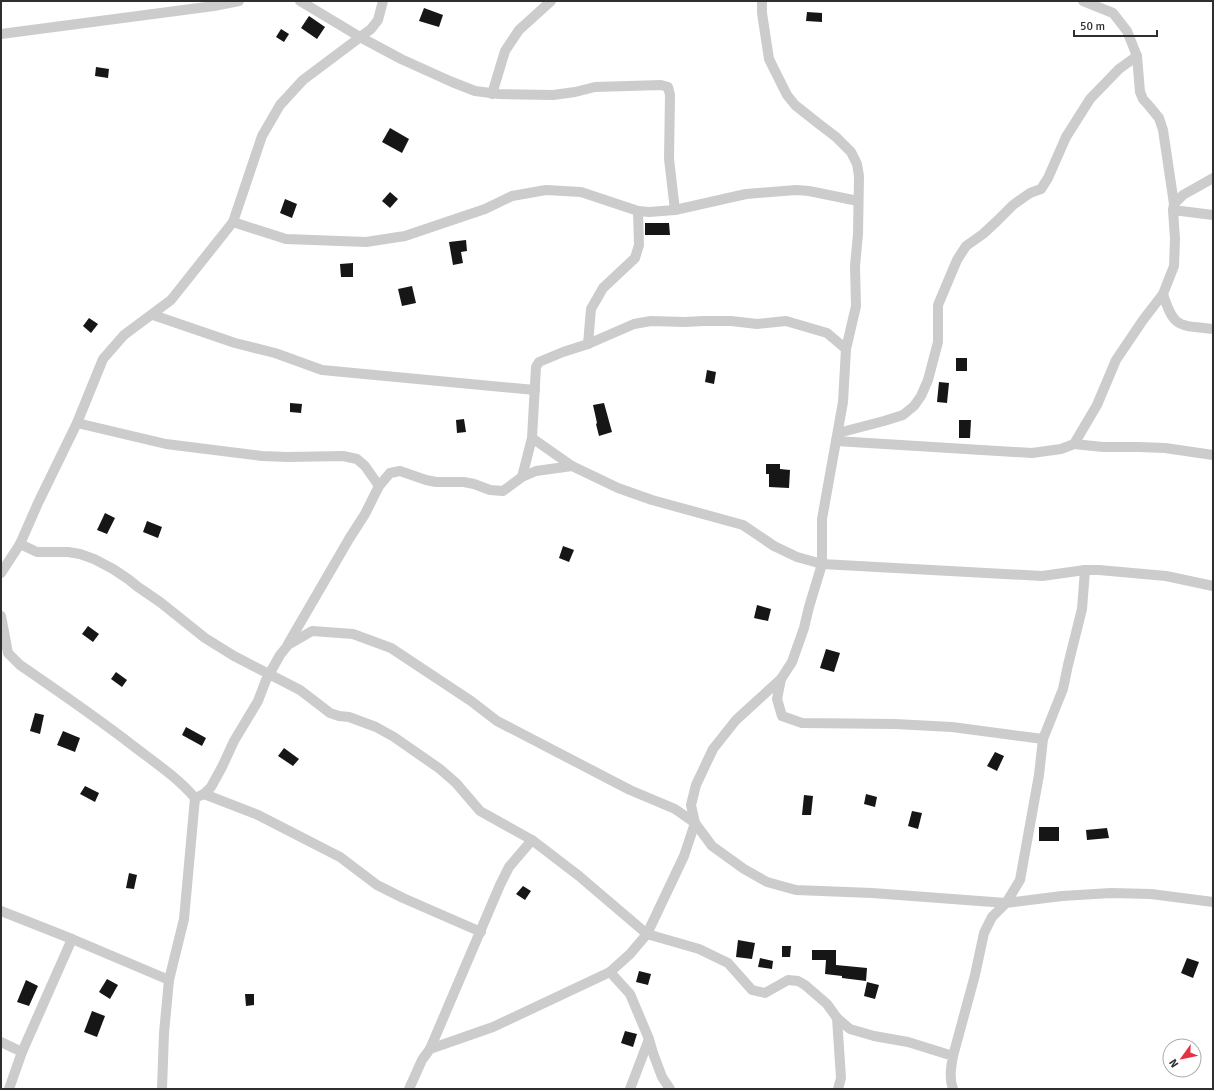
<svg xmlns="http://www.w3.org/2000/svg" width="1214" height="1090" font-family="Signika,sans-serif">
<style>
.building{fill:#161616}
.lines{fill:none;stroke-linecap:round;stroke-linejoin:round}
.minor{stroke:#ccc;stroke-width:10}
</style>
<rect width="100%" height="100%" fill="#fff"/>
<g class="building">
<path d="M424,8L443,15L439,27L419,21Z"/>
<path d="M807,12L822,13V22L806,21Z"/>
<path d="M309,16L325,27L317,39L301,28Z"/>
<path d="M281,29L289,34L284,42L276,37Z"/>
<path d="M96,67L109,69L108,78L95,76Z"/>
<path d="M390,128L409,139L402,153L382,142Z"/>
<path d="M390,192L398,199L390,208L382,201Z"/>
<path d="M285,199L297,204L292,218L280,213Z"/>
<path d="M645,223H669L670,235H645Z"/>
<path d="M466,240L467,251L461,252L463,263L453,265L449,242Z"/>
<path d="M353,263V277H341L340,264Z"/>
<path d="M412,286L416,303L402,306L398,289Z"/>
<path d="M89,318L98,324L91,333L83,326Z"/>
<rect x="956" y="358" width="11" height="13"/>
<path d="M707,370L716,372L714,384L705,382Z"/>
<path d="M939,382L949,383L947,403L937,402Z"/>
<path d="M290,403L302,404L301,413L290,412Z"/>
<path d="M604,403L612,432L599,436L596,424L597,423L593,405Z"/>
<path d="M464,419L466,432L457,433L456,420Z"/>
<path d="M959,420H971L970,438H959Z"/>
<path d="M766,464H780V469L790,470L789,488L769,487V474H766Z"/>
<path d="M105,513L115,518L107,534L97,530Z"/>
<path d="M147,521L162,527L158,538L143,532Z"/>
<path d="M563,546L574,550L569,562L559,558Z"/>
<path d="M757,605L771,609L768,621L754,618Z"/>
<path d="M88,626L99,634L93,642L82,634Z"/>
<path d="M826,649L840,653L834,672L820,668Z"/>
<path d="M116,672L127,680L122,687L111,679Z"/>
<path d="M35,713L44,715L40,734L30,731Z"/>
<path d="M186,727L206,738L202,746L182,735Z"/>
<path d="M63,731L80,738L75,752L57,745Z"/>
<path d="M284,748L299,759L293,766L278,756Z"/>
<path d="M995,752L1004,756L997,771L987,766Z"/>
<path d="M85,786L99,793L95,802L80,794Z"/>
<path d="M866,794L877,797L875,807L864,804Z"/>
<path d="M804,795L813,796L811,815H802Z"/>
<path d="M912,811L922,813L918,829L908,826Z"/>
<rect x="1039" y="827" width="20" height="14"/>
<path d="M1107,828L1109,838L1087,840L1086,830Z"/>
<path d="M129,873L137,875L134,889L126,888Z"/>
<path d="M523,886L531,891L525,900L516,894Z"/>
<path d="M738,940L755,943L752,959L736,957Z"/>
<path d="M782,946H791L790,957H782Z"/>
<path d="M812,950H836V965L867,968L866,981L842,978V976L825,974L826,960H812Z"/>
<path d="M760,958L773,961L772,969L758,967Z"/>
<path d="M1187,958L1199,962L1193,978L1181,973Z"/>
<path d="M639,971L651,974L648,985L636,982Z"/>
<path d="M107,979L118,985L110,999L99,992Z"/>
<path d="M26,980L38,986L29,1006L17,1002Z"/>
<path d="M867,982L879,985L875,999L864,996Z"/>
<path d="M245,994H254V1005L246,1006Z"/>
<path d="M92,1011L105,1016L97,1037L84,1032Z"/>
<path d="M625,1031L637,1034L633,1047L621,1043Z"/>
</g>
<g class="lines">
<g class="minor">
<path d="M300,1L360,37L401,59L452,82L475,91L499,94L553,95L575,92L595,87L661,85L668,87L670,95L669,159L675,210"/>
<path d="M1083,1L1113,13L1127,31L1137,56L1140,92L1143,99L1150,107L1159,118L1163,130L1174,204"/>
<path d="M1,34L214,6L239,1"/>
<path d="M492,94L505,51L519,30L551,1"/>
<path d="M1173,210L1213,215"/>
<path d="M233,222L286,239L366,242L405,236L485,209L512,196L546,190L581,192L638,211L649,212L675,210L746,194L796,190L809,191L858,201"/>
<path d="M1163,294C1174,329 1179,325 1213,329"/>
<path d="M153,315L235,343L275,353L322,370L535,390"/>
<path d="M588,344L634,324L651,321L685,322L704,321H731L757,324L786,321L827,333L846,349"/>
<path d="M77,423L166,444L262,456L287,457L343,456L357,459L365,466L379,486"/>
<path d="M838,433L884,421L903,415L914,406L921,396L928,380L938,342V305L957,260L966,246L983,234L997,221L1013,205L1030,193L1041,189L1048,178L1066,137L1090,99L1119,69L1137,56"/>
<path d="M532,438L572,466"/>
<path d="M836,441L1032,453L1061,449L1074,444L1097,405L1116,360L1143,320L1163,294L1174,266L1175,239L1173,210L1174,204L1183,195L1213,178"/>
<path d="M1074,444L1103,447H1139L1165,448L1213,455"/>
<path d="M522,477L532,438L536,367L539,362L563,352L588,344L591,309L603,288L635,258L639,245L638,211"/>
<path d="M20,544L37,552H68L80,554L94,559L113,569L128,579L138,587L160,602L205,638L234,656L300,690L330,713L339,716L349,717L376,727L394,737L440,769L456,783L480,811L532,840L579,876L647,934L699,949L728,963L752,990L765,993L788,980L798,981L805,985L827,1004L837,1018L850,1029L874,1036L908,1042L953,1056C951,1067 949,1078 953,1089"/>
<path d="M1,573L20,544L38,503L77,423L103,359L124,335L171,300L233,222L262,136L280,105L303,80L371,29L378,20L383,1"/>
<path d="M1,616L8,653L20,665C58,691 96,717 132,745C154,762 177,777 195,798L184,919L169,980L164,1033L162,1089"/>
<path d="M288,644L349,539L365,514L379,486L390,473L400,471L426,480L436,482H464L474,484L490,490L503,491L522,477L536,471L572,466L618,488L652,500L743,525L774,546L797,557L822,564L1042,576L1085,570H1099L1166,576L1213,586"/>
<path d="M781,679L777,699L782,716L802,723L895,724L952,727L1043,739L1039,775L1020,880L1006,903L992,917L984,933L975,975L953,1056"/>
<path d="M1043,739L1063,689L1068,665L1082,609L1085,570"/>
<path d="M204,794L258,815L340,857L377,885L403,898L481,932"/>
<path d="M195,798L204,794L211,787L222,767L234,741L258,701L266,680L280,655L288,645L312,631L353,634L391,648L471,701L497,721L630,790L675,809L695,823L712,846L744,869L767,882L796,890L872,893L1006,903L1062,896L1111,893L1151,894L1213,902"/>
<path d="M1,911L72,939L169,980"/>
<path d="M610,972L630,994L649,1039L653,1053L662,1077L670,1089"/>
<path d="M837,1018L841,1078L838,1089"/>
<path d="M1,1042L22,1052L9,1089"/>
<path d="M430,1049L500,885L509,867L532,840"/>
<path d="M22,1052L72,939"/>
<path d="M409,1089L422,1060L430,1049L493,1027L610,972L630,954L647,934L684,856L695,823L691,805L696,785L713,749L736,720L781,679L792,662L804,628L809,607L822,564V519L843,402L846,349L856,306L855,266L858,234L859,176L857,164L851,152L836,137L819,124L795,105L787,95L769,59L762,13V1"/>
<path d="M630,1089L649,1039"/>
</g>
</g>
<rect width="1214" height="1090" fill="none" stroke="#2f2f2f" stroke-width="4"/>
<g transform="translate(1182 1058) rotate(237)"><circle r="19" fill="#ffffff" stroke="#acacac"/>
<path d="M0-3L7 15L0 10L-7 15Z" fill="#e63143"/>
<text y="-6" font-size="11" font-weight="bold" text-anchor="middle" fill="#2f2f2f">N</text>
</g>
<path d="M1074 30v6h83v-6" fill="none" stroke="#2f2f2f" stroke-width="2"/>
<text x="1080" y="30" font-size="12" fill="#2f2f2f" stroke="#ffffff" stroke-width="3" paint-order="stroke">50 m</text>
</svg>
